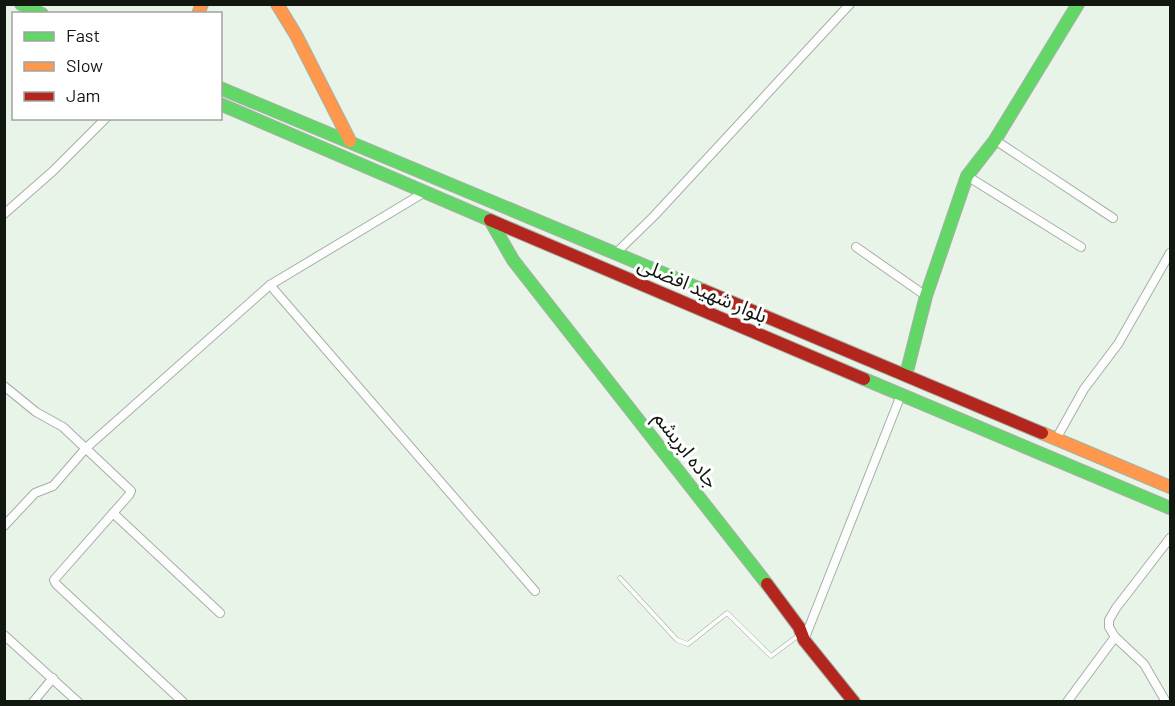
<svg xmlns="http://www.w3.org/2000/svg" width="1175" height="706" font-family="Barlow,'Noto Sans Arabic',sans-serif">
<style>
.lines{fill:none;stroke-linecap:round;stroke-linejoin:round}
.lane-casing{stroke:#a6afa5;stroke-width:5}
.street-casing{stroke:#a6afa5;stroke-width:10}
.fast-casing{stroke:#a6afa5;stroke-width:14}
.slow-casing{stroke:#a6afa5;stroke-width:14}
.jam-casing{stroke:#a6afa5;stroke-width:14}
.lane{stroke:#fcfdfc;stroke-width:4}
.street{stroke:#fcfdfc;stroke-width:8}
.fast{stroke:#63d668;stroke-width:12}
.slow{stroke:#ff974d;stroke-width:12}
.jam{stroke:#b3261e;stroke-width:12}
.labels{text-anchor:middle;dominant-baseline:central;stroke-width:6;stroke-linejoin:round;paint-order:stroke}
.street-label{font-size:20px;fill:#111810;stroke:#fff}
</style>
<rect width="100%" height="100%" fill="#e9f4e8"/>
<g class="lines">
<defs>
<path id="lane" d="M620,578L677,640L688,644L727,613L771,656L799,635"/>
<g id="street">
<path d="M995,140L1113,218"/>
<path d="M967,176L1081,247"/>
<path d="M4,214L53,171L106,118"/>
<path d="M856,247L926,296"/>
<path d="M616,253L654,216L850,4"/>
<path d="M270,285L535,591"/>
<path d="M4,386L36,412L63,427L131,491L129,495L54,580L56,584L183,702"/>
<path d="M1056,439L1084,389L1118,344L1170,253"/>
<path d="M113,513L220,613"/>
<path d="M4,526L35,493L53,486L86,448L270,285L425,192"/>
<path d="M4,635L78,702"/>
<path d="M804,640L901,395"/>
<path d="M33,702L53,678"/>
<path d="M1067,702L1115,637"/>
<path d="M1166,702L1144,664L1115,637L1109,627V620L1116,608L1170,538"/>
</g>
<g id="fast">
<path d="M21,4L42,14"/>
<path d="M220,88L703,290"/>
<path d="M220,104L490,220"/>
<path d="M490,220L513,260L767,584"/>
<path d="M906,375L926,296L967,176L995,140L1078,4"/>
<path d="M864,379L1170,508"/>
</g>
<g id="slow">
<path d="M277,4L296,35L350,141"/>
<path d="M198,14L202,4"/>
<path d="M1042,433L1170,487"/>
</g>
<g id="jam">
<path d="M490,220L864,379"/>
<path d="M703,290L1042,433"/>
<path d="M767,584L799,627L804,640L854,702"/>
</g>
</defs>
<use href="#lane" class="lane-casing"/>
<use href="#street" class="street-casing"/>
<use href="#fast" class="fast-casing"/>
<use href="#slow" class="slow-casing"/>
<use href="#jam" class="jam-casing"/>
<use href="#lane" class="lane"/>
<use href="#street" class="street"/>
<use href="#fast" class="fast"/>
<use href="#slow" class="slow"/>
<use href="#jam" class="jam"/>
</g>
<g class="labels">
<g class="street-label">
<text transform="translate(703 289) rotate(23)">بلوار شهید افضلی</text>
<text transform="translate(687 449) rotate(52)">جاده ابریشم</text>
</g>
</g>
<rect width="1175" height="706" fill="none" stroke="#111810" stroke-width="12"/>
<rect x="12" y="12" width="210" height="108" fill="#ffffff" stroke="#a0a39f" stroke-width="1.5"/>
<rect x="24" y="32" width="30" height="9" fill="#63d668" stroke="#a0a39f" stroke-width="1.5"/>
<text x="66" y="42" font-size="18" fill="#111810">Fast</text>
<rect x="24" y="62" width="30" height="9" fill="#ff974d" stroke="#a0a39f" stroke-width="1.5"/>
<text x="66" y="72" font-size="18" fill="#111810">Slow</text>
<rect x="24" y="92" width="30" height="9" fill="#b3261e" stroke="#a0a39f" stroke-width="1.5"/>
<text x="66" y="102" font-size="18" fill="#111810">Jam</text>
</svg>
